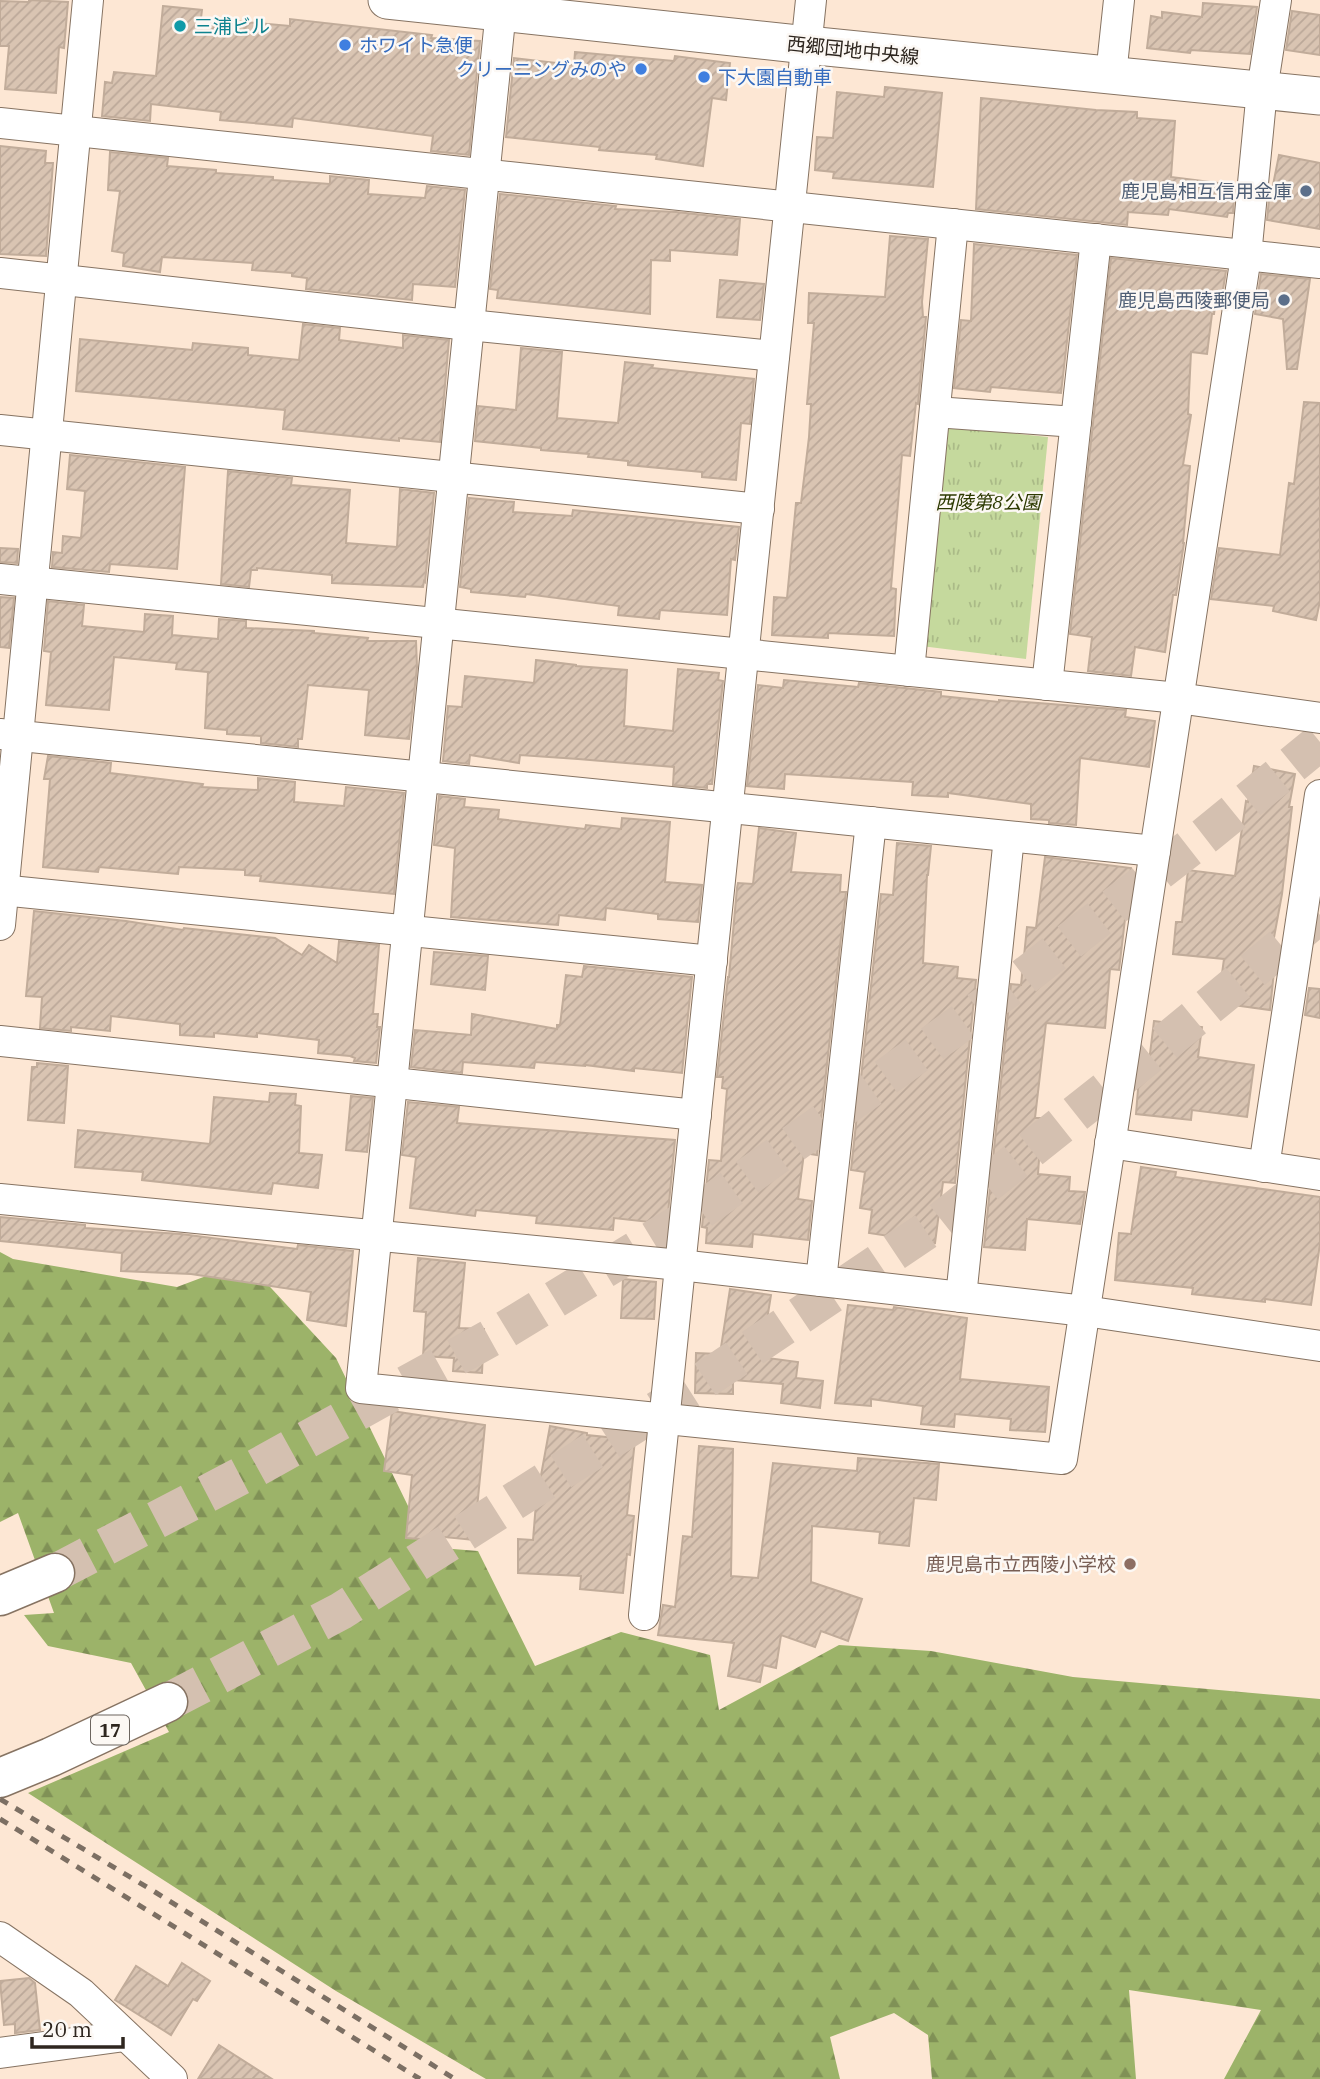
<svg xmlns="http://www.w3.org/2000/svg" width="1320" height="2079" font-family="'IBM Plex Serif','Noto Sans JP',serif">
<style>
.forest{fill:url(#forest-firs)}
.park{fill:url(#park-tufts)}
.building{fill:url(#building-hatch);stroke:#c1ac9a;stroke-width:2}
.lines{fill:none;stroke-linecap:round;stroke-linejoin:round}
.motorway-tunnel{stroke:#d4c0b0;stroke-width:38;stroke-dasharray:38 19;stroke-linecap:butt}
.minor-casing{stroke:#867362;stroke-width:32}
.tertiary-casing{stroke:#867362;stroke-width:39}
.motorway-casing{stroke:#867362;stroke-width:41}
.minor{stroke:#fff;stroke-width:30}
.tertiary{stroke:#fff;stroke-width:37}
.motorway{stroke:#fff;stroke-width:38}
.rail{stroke:#7c6f63;stroke-width:5;stroke-dasharray:9 9;stroke-linecap:butt}
.culture-dot{fill:#0f9aa8;stroke:#fcf8f4;stroke-width:2.5}
.shop-dot{fill:#3f7fe0;stroke:#fcf8f4;stroke-width:2.5}
.service-dot{fill:#5c6f8a;stroke:#fcf8f4;stroke-width:2.5}
.education-dot{fill:#8d6e63;stroke:#fcf8f4;stroke-width:2.5}
.labels{text-anchor:middle;dominant-baseline:central;stroke-width:5;stroke-linejoin:round;paint-order:stroke}
.shield{fill:#fcf8f4;stroke:#6c655f;stroke-width:2}
.shield-label{font-size:18px;font-weight:bold;fill:#2e261f}
.culture-label{font-size:19px;fill:#0d838f;stroke:#fcf8f4;text-anchor:start}
.shop-label{font-size:19px;fill:#366cbe;stroke:#fcf8f4;text-anchor:start}
.street-label{font-size:19px;fill:#2e261f;stroke:#fcf8f4}
.service-label{font-size:19px;fill:#4e5e75;stroke:#fcf8f4;text-anchor:end}
.park-label{font-size:19px;font-style:italic;fill:#2c3900;stroke:#fcf8f4}
.education-label{font-size:19px;fill:#785e54;stroke:#fcf8f4;text-anchor:end}
</style>
<defs>
<pattern id="forest-firs" width="22" height="20" patternUnits="userSpaceOnUse" patternTransform="scale(1.75)"><rect width="22" height="20" fill="#9cb369"/><path d="M5 1l3.5 6h-7zM16 11l3.5 6h-7z" fill="#809156"/></pattern>
<pattern id="park-tufts" width="24" height="20" patternUnits="userSpaceOnUse" patternTransform="scale(1.75)"><rect width="24" height="20" fill="#c5d99d"/><path d="M3 7l-1-3M5 7V3M7 7l1-3M15 17l-1-3M17 17v-4M19 17l1-3" fill="none" stroke="#aaba87"/></pattern>
<pattern id="building-hatch" width="6" height="6" patternUnits="userSpaceOnUse" patternTransform="scale(1.75)"><rect width="6" height="6" fill="#d9c4b2"/><path d="M-1 1l2-2M0 6l6-6M5 7l2-2" fill="none" stroke="#bba899"/></pattern>
</defs>
<rect width="100%" height="100%" fill="#fde7d4"/>
<path class="forest" d="M0,1252L13,1259L177,1287L246,1261L336,1358L428,1547L478,1551L535,1666L621,1632L710,1655L719,1710L839,1645L931,1651L1073,1677L1320,1699V2079H1224L1261,2010L1129,1990L1136,2079H932L928,2035L894,2013L830,2037L840,2079H486L336,1991L28,1793L169,1732L131,1663L48,1646L24,1615L54,1613L18,1513L0,1522Z"/>
<path class="park" d="M943,426L1048,437L1026,659L921,646Z"/>
<g class="building">
<path d="M29,0L68,2L64,48L59,47L56,93L5,89L9,46H0V1L29,2Z"/>
<path d="M1203,3L1257,7L1250,54L1191,50L1190,53L1147,48L1151,16L1162,18V12L1202,17Z"/>
<path d="M163,6L202,10L201,18L290,26V19L432,35L431,38L480,41L469,155L431,151L433,136L293,118L292,127L263,124L220,120L221,112L151,104L150,121L102,116L105,82L112,83L114,72L156,76Z"/>
<path d="M1292,11L1320,15V55L1286,50Z"/>
<path d="M575,52L674,61L675,56L730,63L726,100L712,98L703,166L656,159L657,155L599,150L600,147L506,137L514,58L574,65Z"/>
<path d="M885,87L942,93L933,187L833,178L834,172L815,170L817,137L833,138L837,92L884,97Z"/>
<path d="M981,98L1096,110L1137,112V118L1175,121L1171,177L1235,185L1233,213H1228L1227,217L1169,209L1168,215L1128,212L1127,225L976,209Z"/>
<path d="M0,146L46,151L45,163H53L46,256L0,254Z"/>
<path d="M110,152L168,158L167,166L216,170V173L273,177V180L330,184V176L369,180L368,194L425,198L427,186L465,190L455,287L413,284L412,300L306,289L307,278L292,276V273L252,270L253,263L162,257L160,272L123,266L124,253L112,251L120,191L108,190Z"/>
<path d="M1279,155L1320,163V229L1267,220L1270,189L1272,190Z"/>
<path d="M500,194L616,206L615,209L676,212L740,219L737,255L670,250V261L651,260L650,314L497,298L498,290L490,289Z"/>
<path d="M890,236L928,239L922,302L923,317H926L918,404L916,403L910,456L902,455L891,588L896,589L894,636L828,633V638L772,635L774,597L787,598L796,503H801L809,437L811,404H807L814,323H808L809,293L885,297Z"/>
<path d="M974,244L1077,255L1061,393L991,387L990,392L954,388L961,320L971,321Z"/>
<path d="M1111,258L1226,271L1220,308L1215,307L1214,314H1212L1207,354L1191,352L1188,414L1191,415L1183,465L1190,466L1183,543H1184L1176,595H1173L1165,652L1135,647L1131,676L1088,671L1092,637L1070,634Z"/>
<path d="M1261,274L1310,279L1297,369H1287L1283,319L1255,314Z"/>
<path d="M720,280L764,284L760,320L717,317Z"/>
<path d="M303,324L340,328L339,340L403,348V335L449,340L440,442L399,438V441L283,429L285,410L76,391L80,339L192,350L193,343L248,348V355L299,360Z"/>
<path d="M521,348L562,352L557,418L618,423L625,362L653,365L652,368L754,379L750,424L741,423L736,480L702,477V472L628,465V461L588,457L589,454L541,450V448L475,441L478,406L516,410Z"/>
<path d="M1304,402L1320,403V601L1316,620L1273,611L1274,606L1211,599L1219,548L1280,555L1289,483L1294,484Z"/>
<path d="M70,455L185,467L177,569L110,564L109,572L52,567L53,552L62,553L63,536L81,538L85,491L67,489Z"/>
<path d="M228,471L292,478L291,485L350,490L346,543L397,547L400,489L434,493L425,582L424,581L423,587L332,583V575L257,568V570H251L249,587L221,584Z"/>
<path d="M469,498L514,502L513,512L572,516L573,510L739,527L735,560L731,559L727,615L660,610L659,619L618,615L619,606L526,594L525,597L471,592V589L460,587Z"/>
<path d="M0,548L18,549L17,563L0,562Z"/>
<path d="M0,597L14,598L9,648L0,647Z"/>
<path d="M48,601L84,605L82,626L144,632L145,614L173,616L172,635L218,639L219,619L246,621V628L314,631V633L368,638L367,641H416L417,667L409,739L365,735L369,690L308,685L302,739H298V747L261,743V736L227,734V730L205,728L208,672L176,669L177,663L114,657L109,710L46,705L51,652L44,651Z"/>
<path d="M536,660L576,665V666L627,670L624,726L673,731L678,669L719,673L718,680L723,681L712,784H707V788L673,785L674,767L578,759L520,755L519,763L470,755L469,764L443,761L448,706L462,707L465,676L534,683Z"/>
<path d="M784,680L858,687L859,683L941,692V696L999,702V700L1126,710L1125,717L1155,721L1149,767L1080,758L1076,825L1049,823V820L1031,819V804L948,793V797L912,795L913,782L785,774L784,789L747,786L758,685L783,688Z"/>
<path d="M48,756L111,763L110,773L203,784L202,787L258,790V778L295,782L294,802L344,806L346,787L404,793L394,894L260,881L261,876L245,875V870L179,867L178,874L99,867L98,872L43,867L50,779H44Z"/>
<path d="M1254,766L1295,774L1289,807H1292L1282,894L1268,970L1274,971L1270,1010L1218,1003L1224,959L1173,954L1176,922H1182L1188,870L1235,876L1246,801L1248,802Z"/>
<path d="M439,796L465,799L464,807L499,810L498,819L585,829L586,825L621,829L622,818L670,822L665,882L702,885L698,922L658,919V914L606,908L605,920L559,915L558,925L451,917L455,848L434,845Z"/>
<path d="M759,828L796,833L791,872L841,875L840,892H846L817,1155L804,1153L798,1199L812,1201L808,1240L753,1234L752,1247L706,1243L707,1228L702,1227L709,1160L721,1161L727,1089L722,1088L723,1077H717L728,977H729L737,888L738,883L753,884Z"/>
<path d="M897,843L931,846L928,875H927L923,963L958,967L957,978L976,980L955,1183L943,1182L935,1243L869,1233L872,1210L860,1208L865,1172L851,1170L881,894L893,895Z"/>
<path d="M1045,857L1131,868L1119,970L1110,969L1105,1028L1046,1023L1035,1118H1042L1038,1174L1070,1177L1069,1191L1085,1192L1080,1224L1027,1219L1025,1250L984,1247L1011,984L1021,985L1027,927L1036,928Z"/>
<path d="M34,911L126,921L183,930L184,928L275,938L302,955L309,945L337,963L339,941L379,945L373,1014H378L377,1027H380L376,1063L354,1061L355,1058L350,1056L318,1053L319,1040L257,1033V1037L214,1033V1037L180,1035V1024L111,1016L110,1031L71,1027V1031L40,1028L42,997L26,996Z"/>
<path d="M434,952L488,956L485,990L431,984Z"/>
<path d="M584,966L692,977L682,1073L634,1068V1071L585,1065V1066L535,1062L534,1068L463,1062L462,1073L411,1067L415,1030L471,1035L472,1014L557,1029V1025H560L566,975L582,977Z"/>
<path d="M1309,988L1320,989V1018L1305,1015Z"/>
<path d="M1154,1021L1202,1027L1198,1057L1254,1065L1247,1117L1192,1110L1191,1120L1136,1114L1139,1077L1147,1078Z"/>
<path d="M37,1063L68,1066L64,1123L28,1120L32,1067H37Z"/>
<path d="M270,1093L296,1094L295,1105L301,1106L299,1153L322,1155L318,1188L273,1183L271,1194L142,1180L143,1172L75,1167L78,1130L210,1144L214,1097L269,1102Z"/>
<path d="M351,1096L373,1098L367,1152L346,1150Z"/>
<path d="M408,1102L459,1107L457,1123L675,1140L667,1224L614,1218L613,1230L536,1223L537,1216L476,1210L475,1216L410,1208L416,1157L402,1155Z"/>
<path d="M1141,1167L1176,1172L1175,1177L1320,1197V1244L1311,1305L1265,1299V1302L1192,1294L1193,1288L1115,1280L1119,1233L1131,1234Z"/>
<path d="M0,1217L85,1225V1228L181,1234L297,1249L298,1245L353,1251L346,1326L307,1320L311,1292L191,1274L121,1271L122,1253L0,1241Z"/>
<path d="M418,1258L465,1263L459,1328L484,1329L482,1373L453,1371L454,1358L423,1356L426,1312L414,1311Z"/>
<path d="M623,1279L656,1282L654,1319L621,1318Z"/>
<path d="M730,1289L771,1295L761,1357L798,1362L796,1378L823,1381L820,1408L781,1403L783,1384L733,1380V1394L695,1393L696,1353L720,1354Z"/>
<path d="M848,1305L893,1310L894,1307L967,1318L960,1379L1049,1387L1045,1432L1010,1430L1011,1419L955,1414L954,1427L921,1424L923,1406L871,1399V1406L835,1403Z"/>
<path d="M392,1411L485,1425L474,1540L434,1536V1540L406,1538L412,1475L384,1471Z"/>
<path d="M550,1426L587,1433V1435L635,1440L627,1515L634,1516L630,1555L627,1554L623,1593L580,1589L581,1576L518,1573V1539L533,1540L536,1503Z"/>
<path d="M699,1446L733,1449L731,1576L758,1578L773,1463L857,1471L858,1458L939,1464L936,1500L914,1498L909,1546L879,1543L880,1532L812,1526L811,1582L862,1599L848,1641L821,1631L815,1647L781,1635L776,1668L763,1665L760,1682L728,1676L734,1643L658,1635L663,1605L675,1607L683,1536L692,1537Z"/>
<path d="M182,1963L210,1981L197,2001L193,1999L171,2035L115,2000L136,1966L168,1986Z"/>
<path d="M29,1978L35,1983L40,2030L15,2033V2024L4,2025L0,1981Z"/>
<path d="M219,2045L272,2079H198Z"/>
</g>
<g class="lines">
<g class="motorway-tunnel">
<path d="M55,1573L254,1469L503,1331L700,1211L1007,990L1206,835L1320,742"/>
<path d="M168,1702L341,1611L703,1381L939,1222L1151,1054L1320,915"/>
</g>
<defs>
<g id="minor">
<path d="M502,0L361,1388L1062,1459L1246,256L1262,90L1276,0"/>
<path d="M1111,75L1119,0"/>
<path d="M0,123L1320,263"/>
<path d="M0,273L469,325L774,356"/>
<path d="M935,412L1076,422"/>
<path d="M0,430L759,509"/>
<path d="M0,579L1178,698L1320,718"/>
<path d="M909,671L953,224"/>
<path d="M1047,685L1096,239"/>
<path d="M0,734L1155,851"/>
<path d="M0,890L712,961"/>
<path d="M0,925L88,0"/>
<path d="M0,1041L696,1115"/>
<path d="M1110,1143L1320,1175"/>
<path d="M1264,1167L1320,795"/>
<path d="M0,1199L680,1265L1085,1311L1320,1346"/>
<path d="M821,1281L871,822"/>
<path d="M961,1297L1009,837"/>
<path d="M644,1615L811,0"/>
<path d="M0,1937L81,1993L172,2079"/>
<path d="M0,2053L125,2036"/>
</g>
<path id="tertiary" d="M387,0L807,45L1320,96"/>
<g id="motorway">
<path d="M0,1596L55,1573"/>
<path d="M0,1778L51,1757L168,1702"/>
</g>
</defs>
<use href="#minor" class="minor-casing"/>
<use href="#tertiary" class="tertiary-casing"/>
<use href="#motorway" class="motorway-casing"/>
<use href="#minor" class="minor"/>
<use href="#tertiary" class="tertiary"/>
<use href="#motorway" class="motorway"/>
<g class="rail">
<path d="M0,1799L155,1892L455,2079"/>
<path d="M0,1819L420,2079"/>
</g>
</g>
<circle class="culture-dot" cx="180" cy="26" r="7"/>
<g class="shop-dot">
<circle cx="345" cy="45" r="7"/>
<circle cx="641" cy="69" r="7"/>
<circle cx="704" cy="77" r="7"/>
</g>
<g class="service-dot">
<circle cx="1306" cy="191" r="7"/>
<circle cx="1284" cy="300" r="7"/>
</g>
<circle class="education-dot" cx="1130" cy="1564" r="7"/>
<g class="labels">
<rect class="shield" x="91" y="1715.5" width="38" height="29" rx="5"/>
<g class="shield-label">
<text x="110" y="1730">17</text>
</g>
<g class="culture-label">
<text x="194" y="26">三浦ビル</text>
</g>
<g class="shop-label">
<text x="359" y="45">ホワイト急便</text>
<text x="627" y="69" text-anchor="end">クリーニングみのや</text>
<text x="718" y="77">下大園自動車</text>
</g>
<g class="street-label">
<text transform="translate(853 50) rotate(6)">西郷団地中央線</text>
</g>
<g class="service-label">
<text x="1292" y="191">鹿児島相互信用金庫</text>
<text x="1270" y="300">鹿児島西陵郵便局</text>
</g>
<g class="park-label">
<text x="988" y="502">西陵第8公園</text>
</g>
<g class="education-label">
<text x="1116" y="1564">鹿児島市立西陵小学校</text>
</g>
</g>
<path d="M32 2037v10h91v-10" fill="none" stroke="#2e261f" stroke-width="3.5"/>
<text x="42" y="2037" font-size="21" fill="#2e261f" stroke="#fcf8f4" stroke-width="5" paint-order="stroke">20 m</text>
</svg>
